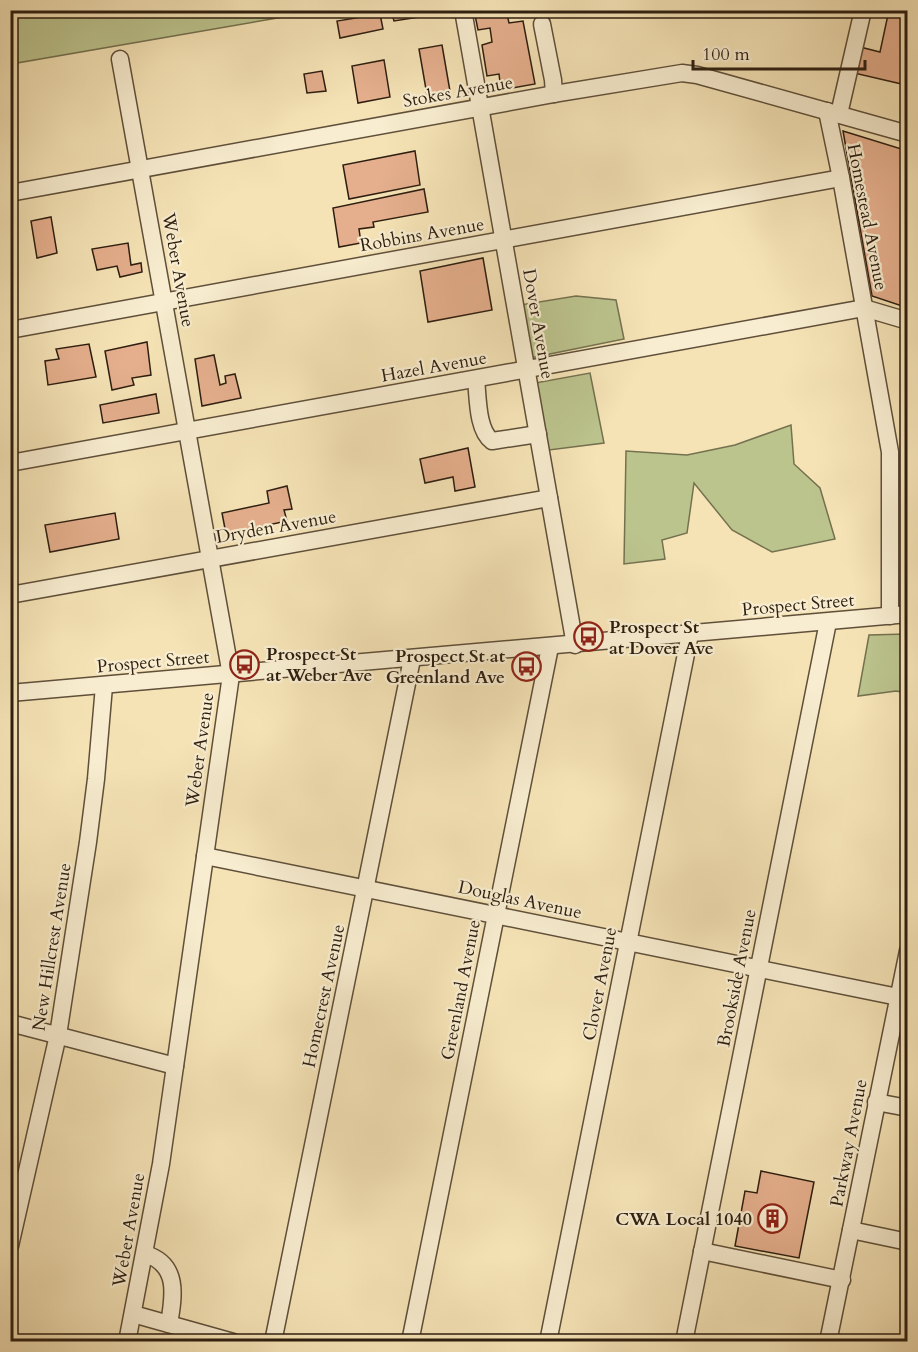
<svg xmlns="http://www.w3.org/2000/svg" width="918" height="1352" font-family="Cardo,serif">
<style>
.green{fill:#bcc48e;stroke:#74714f;stroke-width:1.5}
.building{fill:#e5af8d;stroke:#2d1e10;stroke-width:1.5}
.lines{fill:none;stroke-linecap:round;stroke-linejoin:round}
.minor-casing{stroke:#5f4f3a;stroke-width:19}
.minor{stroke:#f8edd0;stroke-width:16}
.labels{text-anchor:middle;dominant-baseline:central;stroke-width:4.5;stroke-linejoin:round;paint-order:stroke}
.street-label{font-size:18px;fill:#2d1e10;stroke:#f8edd0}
.poi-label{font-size:18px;font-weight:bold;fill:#2d1e10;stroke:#f8edd0;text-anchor:start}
</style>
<rect width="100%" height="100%" fill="#f5e3b6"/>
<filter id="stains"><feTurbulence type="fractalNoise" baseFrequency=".00333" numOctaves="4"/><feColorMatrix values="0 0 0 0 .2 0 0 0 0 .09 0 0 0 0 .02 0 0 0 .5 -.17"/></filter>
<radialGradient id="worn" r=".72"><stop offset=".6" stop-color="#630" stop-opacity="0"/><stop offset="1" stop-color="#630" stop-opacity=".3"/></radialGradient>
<g class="green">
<path d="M11,10H318V11L11,64Z"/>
<path d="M576,296L616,300L624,339L530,358L520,305Z"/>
<path d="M590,373L604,443L549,450L535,383Z"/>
<path d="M791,425L794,464L820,488L835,539L772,552L732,530L694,483L687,533L662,540L665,559L624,564L626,451L687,455L735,445Z"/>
<path d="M907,634V693L896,691L858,696L869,635Z"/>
</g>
<g class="building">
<path d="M391,10H425V16L394,21Z"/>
<path d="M474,10H506L509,23L523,21L535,84L501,90L499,74L487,76L482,45L492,42L490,28L478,30Z"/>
<path d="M889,10H908V32L902,56L908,57L906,85L854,73L860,47L880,52Z"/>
<path d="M380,14L383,29L340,38L337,21Z"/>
<path d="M442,45L451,97L428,101L419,49Z"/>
<path d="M384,60L390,97L358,103L352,66Z"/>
<path d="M322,71L326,91L307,93L304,74Z"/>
<path d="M843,131L908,151V308L872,296Z"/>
<path d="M415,151L420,185L349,199L343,165Z"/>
<path d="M424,189L428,212L373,222L374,227L359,229L361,243L339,247L333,208Z"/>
<path d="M51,217L57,253L37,258L31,221Z"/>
<path d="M128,243L131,265L141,263L142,272L120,277L117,266L97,270L92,249Z"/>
<path d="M483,258L492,310L428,322L420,271Z"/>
<path d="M147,342L151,375L132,378L134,385L112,390L105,351Z"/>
<path d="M89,344L96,377L48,385L45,361L59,359L56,349Z"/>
<path d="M214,355L220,385L226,383L225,376L235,374L241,398L202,406L195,359Z"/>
<path d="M156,394L159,413L103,423L100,405Z"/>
<path d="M468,448L475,487L455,491L453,477L425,483L420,459Z"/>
<path d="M287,486L292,509L284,510L287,521L226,534L222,513L269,503L267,491Z"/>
<path d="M115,513L119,539L50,552L45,525Z"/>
<path d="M761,1171L814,1182L799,1258L735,1246L745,1191L757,1193Z"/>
</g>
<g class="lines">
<defs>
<g id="minor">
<path d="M463,10L575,645"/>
<path d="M542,24L553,80L554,94"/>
<path d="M120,59L231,675L161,1164L127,1342"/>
<path d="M827,111L841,178L890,452V616"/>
<path d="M839,114L863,10"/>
<path d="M10,193L554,94L682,73L697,75L908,134"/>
<path d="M10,330L841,178"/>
<path d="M476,379C478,397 477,430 492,441L538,434"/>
<path d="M10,463L864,308L908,321"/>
<path d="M10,595L549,498"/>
<path d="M10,693L908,614"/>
<path d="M205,856L898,997"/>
<path d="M10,1023L175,1066"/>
<path d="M876,1102L908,1108"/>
<path d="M851,1230L908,1242"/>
<path d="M10,1246L58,1035L88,842L96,779L104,686"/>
<path d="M702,1251L842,1280"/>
<path d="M145,1254C179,1264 174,1295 169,1324"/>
<path d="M133,1314L233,1342"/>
<path d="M273,1342L412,659"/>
<path d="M410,1342L550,647"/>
<path d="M548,1342L690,634"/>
<path d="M684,1342L828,622"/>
<path d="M828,1342L908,951"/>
</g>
</defs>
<use href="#minor" class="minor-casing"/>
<use href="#minor" class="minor"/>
</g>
<defs>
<symbol id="bus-ring" viewBox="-11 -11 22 22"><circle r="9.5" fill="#f8edd0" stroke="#8f2418" stroke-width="1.5"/><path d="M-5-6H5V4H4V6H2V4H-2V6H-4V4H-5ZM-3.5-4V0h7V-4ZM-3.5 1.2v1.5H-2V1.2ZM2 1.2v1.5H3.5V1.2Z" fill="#8f2418"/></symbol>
<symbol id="building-ring" viewBox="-11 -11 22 22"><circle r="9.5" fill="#f8edd0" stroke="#8f2418" stroke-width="1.5"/><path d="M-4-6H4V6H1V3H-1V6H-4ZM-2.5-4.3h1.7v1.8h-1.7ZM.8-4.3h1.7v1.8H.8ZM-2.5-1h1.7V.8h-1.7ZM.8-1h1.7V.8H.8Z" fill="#8f2418"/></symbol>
</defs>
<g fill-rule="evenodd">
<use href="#bus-ring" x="572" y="620" width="33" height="33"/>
<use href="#bus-ring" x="228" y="648" width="33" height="33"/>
<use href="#bus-ring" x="510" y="650" width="33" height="33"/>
<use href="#building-ring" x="756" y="1202" width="33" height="33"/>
</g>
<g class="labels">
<g class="street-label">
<text transform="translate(458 92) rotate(-10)">Stokes Avenue</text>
<text transform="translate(867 217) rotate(79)">Homestead Avenue</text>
<text transform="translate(422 235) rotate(-10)">Robbins Avenue</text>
<text transform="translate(178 270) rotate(80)">Weber Avenue</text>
<text transform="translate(538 324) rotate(80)">Dover Avenue</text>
<text transform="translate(434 367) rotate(-10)">Hazel Avenue</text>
<text transform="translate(276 527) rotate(-10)">Dryden Avenue</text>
<text transform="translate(798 605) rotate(-5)">Prospect Street</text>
<text transform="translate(153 662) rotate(-5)">Prospect Street</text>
<text transform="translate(200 750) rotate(-82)">Weber Avenue</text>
<text transform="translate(520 900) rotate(12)">Douglas Avenue</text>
<text transform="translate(52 947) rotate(-81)">New Hillcrest Avenue</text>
<text transform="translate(737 978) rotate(-79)">Brookside Avenue</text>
<text transform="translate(600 984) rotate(-79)">Clover Avenue</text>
<text transform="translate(461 990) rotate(-79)">Greenland Avenue</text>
<text transform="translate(324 996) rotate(-78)">Homecrest Avenue</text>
<text transform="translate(849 1143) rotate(-79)">Parkway Avenue</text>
<text transform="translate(129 1230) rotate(-80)">Weber Avenue</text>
</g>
<g class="poi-label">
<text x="609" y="627">Prospect St<tspan x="609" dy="21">at Dover Ave</tspan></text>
<text x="266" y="654">Prospect St<tspan x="266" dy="21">at Weber Ave</tspan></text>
<text x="505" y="656" text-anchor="end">Prospect St at<tspan x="505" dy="21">Greenland Ave</tspan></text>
<text x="752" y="1219" text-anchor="end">CWA Local 1040</text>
</g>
</g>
<rect width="918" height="1352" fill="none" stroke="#f5e3b6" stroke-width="36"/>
<rect x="12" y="12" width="894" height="1328" fill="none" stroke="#2d1e10" stroke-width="3"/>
<rect x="18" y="18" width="882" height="1316" fill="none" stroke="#2d1e10" stroke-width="1.5"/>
<path d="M693 60v9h172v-9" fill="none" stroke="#2d1e10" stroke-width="3"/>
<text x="702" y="60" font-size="18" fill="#2d1e10" stroke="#f8edd0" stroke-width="4.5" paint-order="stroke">100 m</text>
<rect width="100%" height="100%" filter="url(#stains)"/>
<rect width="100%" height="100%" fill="url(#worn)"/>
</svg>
